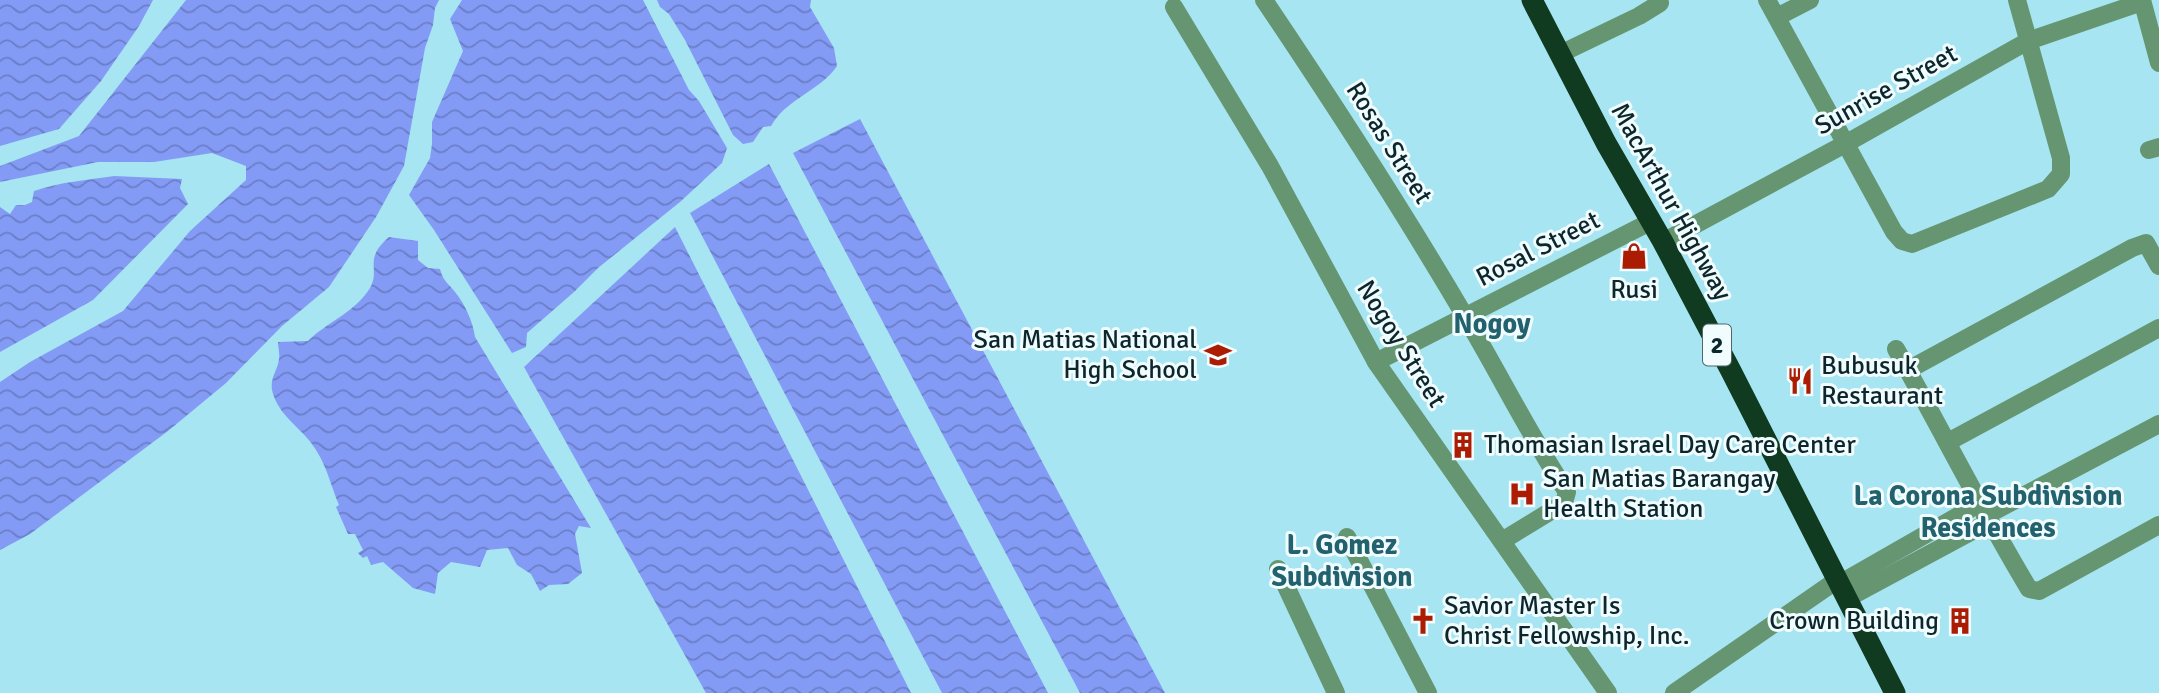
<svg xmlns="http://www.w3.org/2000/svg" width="2159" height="693" font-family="Signika,sans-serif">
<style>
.water{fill:url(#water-waves)}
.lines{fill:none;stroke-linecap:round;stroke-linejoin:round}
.minor{stroke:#659671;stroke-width:18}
.highway{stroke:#113b20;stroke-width:21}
.labels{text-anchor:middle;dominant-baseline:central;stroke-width:6;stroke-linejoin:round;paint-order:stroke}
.shield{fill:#f0fcfe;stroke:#50666a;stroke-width:2}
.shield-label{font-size:24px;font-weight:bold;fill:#0c262b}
.street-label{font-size:26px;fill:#0c262b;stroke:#f0fcfe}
.poi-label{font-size:26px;fill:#0c262b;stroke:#f0fcfe;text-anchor:start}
.neighbourhood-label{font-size:28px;font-weight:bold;fill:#22616d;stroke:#f0fcfe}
</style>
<defs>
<pattern id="water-waves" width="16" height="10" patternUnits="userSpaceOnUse" patternTransform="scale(1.75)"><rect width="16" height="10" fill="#849bf6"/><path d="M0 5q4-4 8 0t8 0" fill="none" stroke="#6a7ec7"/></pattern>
</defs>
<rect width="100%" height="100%" fill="#a6e5f1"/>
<g class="water">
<path d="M0,0H153L139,26L101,81L59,129L0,146Z"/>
<path d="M186,0H439L435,8L433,25L425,48L404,166L376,217L329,287L282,326L226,383L168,431L30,534L0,550V382L30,362L123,311L190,231L246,180V166L212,153L154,162H98L0,182V166L79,136Z"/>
<path d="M462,0H643L689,90L699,101L727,148L722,163L680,202L598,268L574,292L527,333L526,347L512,353L434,230L409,195L430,158L432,144V122L463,51L450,19Z"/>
<path d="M657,0H811L810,7L834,48L837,66C820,91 786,99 771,126L763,127L753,142L743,144L733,135L685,40L669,14L660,7Z"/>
<path d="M860,119L1165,693H1080L793,153Z"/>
<path d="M769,164L1048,693H942L690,213Z"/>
<path d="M114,176L182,179L180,188L188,204L93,300L0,352V207L10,214L16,205H25L32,202L34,191C60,182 87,180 114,176Z"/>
<path d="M675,227L911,693H706L524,367Z"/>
<path d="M389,237L418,241V260L428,268L440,269C443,281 448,283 455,292C465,304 473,322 475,337L591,528L579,526L575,534L582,573L568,584L549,585L540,591L531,574L517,565L508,548L487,550L480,567L451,562L438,573L435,594L413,588L383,562L371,565L367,556L363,558L358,553L363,550L355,534H348L336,507L339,505C331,486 327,467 316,450C304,429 278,417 272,390C270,377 278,370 279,359C280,354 278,347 278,342L308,341C326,323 353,313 368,291C383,270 361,261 389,237Z"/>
</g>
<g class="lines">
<g class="minor">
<path d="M1264,0C1334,104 1402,209 1466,318C1500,375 1530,436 1567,492L1564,503L1502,541"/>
<path d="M1767,0L1894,232L1902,241L1912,244L2048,189L2061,174V158L2017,0"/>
<path d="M2142,0L2159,63"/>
<path d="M1174,7L1270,166L1376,362L1608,693"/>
<path d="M1777,17L1810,0"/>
<path d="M1560,54L1639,16L1660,3"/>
<path d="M2149,150L2159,147"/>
<path d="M1663,242L1845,144L2028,41L2142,2"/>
<path d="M1896,349C1941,429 1982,511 2029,589L2039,591L2159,525"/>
<path d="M1376,362L1650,222"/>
<path d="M1908,370L2132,248L2146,243L2159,266"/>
<path d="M1948,442L2159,328"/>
<path d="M1985,516L2159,424"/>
<path d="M1347,537L1428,693"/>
<path d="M1278,569L1336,693"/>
<path d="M1839,584L1979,504"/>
<path d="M1846,599L1989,522"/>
<path d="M1674,693L1837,580"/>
</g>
<path class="highway" d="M1532,0L1606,143L1663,242L1731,371L1895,693"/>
</g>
<defs>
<symbol id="shop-bare" viewBox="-9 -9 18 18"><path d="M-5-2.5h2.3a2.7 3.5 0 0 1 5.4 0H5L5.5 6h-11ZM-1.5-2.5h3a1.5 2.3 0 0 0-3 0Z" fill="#ab1c03" stroke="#f0fcfe" stroke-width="2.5" paint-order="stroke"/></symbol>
<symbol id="school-bare" viewBox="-9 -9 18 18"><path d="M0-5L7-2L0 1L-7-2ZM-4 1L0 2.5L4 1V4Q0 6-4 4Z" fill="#ab1c03" stroke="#f0fcfe" stroke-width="2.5" paint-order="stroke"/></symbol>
<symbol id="restaurant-bare" viewBox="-9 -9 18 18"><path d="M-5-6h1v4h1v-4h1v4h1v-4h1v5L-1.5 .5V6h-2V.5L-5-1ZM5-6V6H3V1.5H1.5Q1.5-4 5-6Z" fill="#ab1c03" stroke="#f0fcfe" stroke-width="2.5" paint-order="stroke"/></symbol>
<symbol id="building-bare" viewBox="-9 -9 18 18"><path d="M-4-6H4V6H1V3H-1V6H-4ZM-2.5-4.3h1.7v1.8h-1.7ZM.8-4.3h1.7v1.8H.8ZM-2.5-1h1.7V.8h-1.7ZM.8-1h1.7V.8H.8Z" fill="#ab1c03" stroke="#f0fcfe" stroke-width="2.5" paint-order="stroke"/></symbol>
<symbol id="hospital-bare" viewBox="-9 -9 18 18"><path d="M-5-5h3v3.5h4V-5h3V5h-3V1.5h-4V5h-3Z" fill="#ab1c03" stroke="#f0fcfe" stroke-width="2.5" paint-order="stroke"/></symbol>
<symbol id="church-bare" viewBox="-9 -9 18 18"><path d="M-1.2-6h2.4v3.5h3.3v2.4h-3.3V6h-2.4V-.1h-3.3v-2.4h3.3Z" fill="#ab1c03" stroke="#f0fcfe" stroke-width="2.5" paint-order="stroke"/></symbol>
</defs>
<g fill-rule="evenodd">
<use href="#shop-bare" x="1615" y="237" width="38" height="38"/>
<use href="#school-bare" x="1199" y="336" width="38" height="38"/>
<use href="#restaurant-bare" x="1781" y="362" width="38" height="38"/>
<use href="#building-bare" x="1444" y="426" width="38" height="38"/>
<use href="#hospital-bare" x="1503" y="475" width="38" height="38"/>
<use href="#church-bare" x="1404" y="602" width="38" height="38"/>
<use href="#building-bare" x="1941" y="602" width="38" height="38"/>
</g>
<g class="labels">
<rect class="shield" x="1703" y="324.5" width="28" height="41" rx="5"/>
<g class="shield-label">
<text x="1717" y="345">2</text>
</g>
<g class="street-label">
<text transform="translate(1886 90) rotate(-29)">Sunrise Street</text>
<text transform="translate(1389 143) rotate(58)">Rosas Street</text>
<text transform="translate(1671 202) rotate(61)">MacArthur Highway</text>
<text transform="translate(1538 249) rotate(-27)">Rosal Street</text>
<text transform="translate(1401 344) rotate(58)">Nogoy Street</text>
</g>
<g class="poi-label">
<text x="1634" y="290" text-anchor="middle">Rusi</text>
<text x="1197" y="340" text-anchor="end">San Matias National<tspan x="1197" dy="30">High School</tspan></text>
<text x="1821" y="366">Bubusuk<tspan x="1821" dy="30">Restaurant</tspan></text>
<text x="1484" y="445">Thomasian Israel Day Care Center</text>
<text x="1543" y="479">San Matias Barangay<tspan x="1543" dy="30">Health Station</tspan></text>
<text x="1444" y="606">Savior Master Is<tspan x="1444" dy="30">Christ Fellowship, Inc.</tspan></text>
<text x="1939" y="621" text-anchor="end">Crown Building</text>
</g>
<g class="neighbourhood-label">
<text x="1492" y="324">Nogoy</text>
<text x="1988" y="496">La Corona Subdivision<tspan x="1988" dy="32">Residences</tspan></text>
<text x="1342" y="545">L. Gomez<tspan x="1342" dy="32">Subdivision</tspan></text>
</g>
</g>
</svg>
